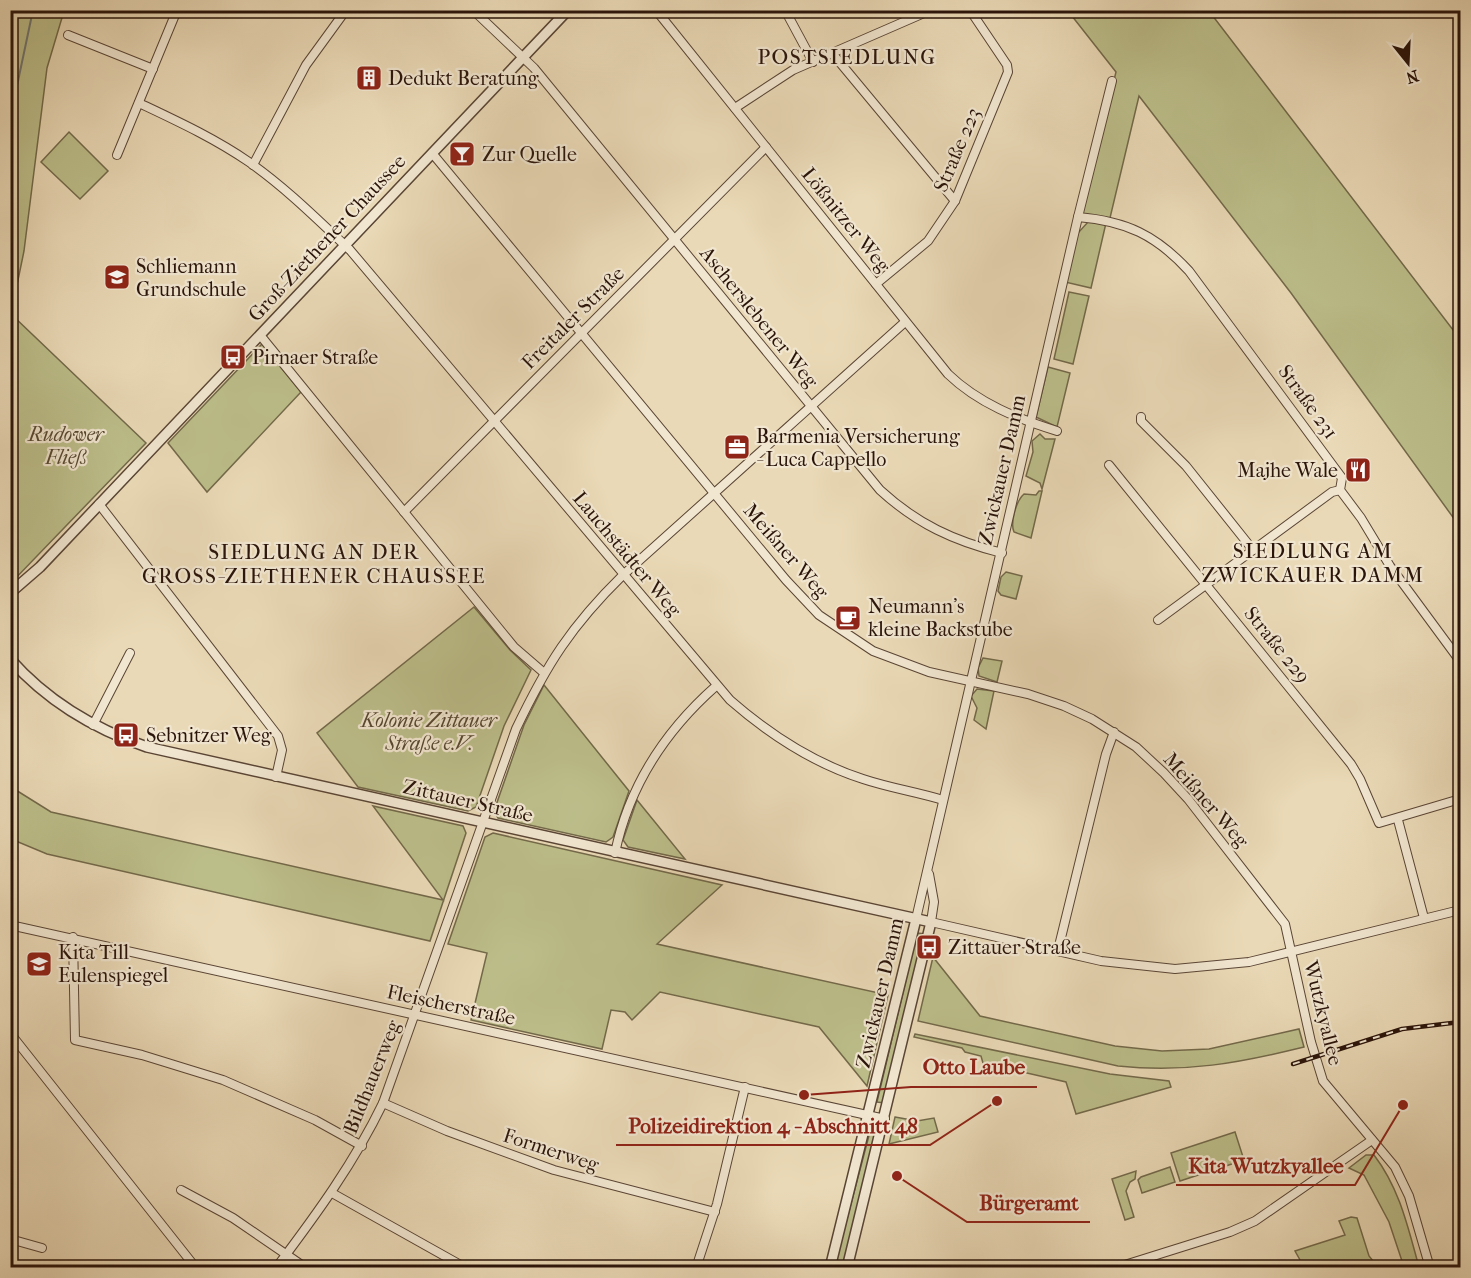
<svg xmlns="http://www.w3.org/2000/svg" width="1471" height="1278" font-family="'IM FELL French Canon',serif">
<style>
.green{fill:#bcbe8a;stroke:#73694a;stroke-width:1.5}
.lines{fill:none;stroke-linecap:round;stroke-linejoin:round}
.stream{stroke:#707674;stroke-width:2}
.minor-casing{stroke:#5a4535;stroke-width:10}
.tertiary-casing{stroke:#5a4535;stroke-width:12}
.minor{stroke:#f1e6d0;stroke-width:8}
.tertiary{stroke:#f1e6d0;stroke-width:9}
.rail-casing{stroke:#2a140a;stroke-width:4.5}
.rail{stroke:#f1e6d0;stroke-width:2;stroke-dasharray:7;stroke-linecap:butt}
.labels{text-anchor:middle;dominant-baseline:central;stroke-width:4.5;stroke-linejoin:round;paint-order:stroke}
.poi-label{font-size:20px;fill:#2a140a;stroke:#f1e6d0;text-anchor:start}
.street-label{font-size:20px;fill:#2a140a;stroke:#f1e6d0}
.park-label{font-size:20px;font-style:italic;fill:#564730;stroke:#f1e6d0}
.neighbourhood-label{font-size:21px;letter-spacing:1.5px;fill:#2a140a;stroke:#f1e6d0}
.leader{fill:none;stroke:#8f2418;stroke-width:2}
.callout-dot{fill:#8f2418;stroke:#f1e6d0;stroke-width:2}
.callout-label{font-size:21px;text-anchor:middle;font-weight:bold;fill:#8f2418;stroke:#f1e6d0;stroke-width:4.5;stroke-linejoin:round;paint-order:stroke}
</style>
<rect width="100%" height="100%" fill="#ead9b6"/>
<filter id="stains"><feTurbulence type="fractalNoise" baseFrequency=".00333" numOctaves="4"/><feColorMatrix values="0 0 0 0 .2 0 0 0 0 .09 0 0 0 0 .02 0 0 0 .5 -.17"/></filter>
<radialGradient id="worn" r=".72"><stop offset=".6" stop-color="#630" stop-opacity="0"/><stop offset="1" stop-color="#630" stop-opacity=".3"/></radialGradient>
<g class="green">
<path d="M11,10L64,11L47,68L24,251L11,314L146,443L11,583Z"/>
<path d="M1068,11H1209L1460,339V527L1291,293L1139,96L1110,218L1081,215L1116,72Z"/>
<path d="M69,132L108,171L80,199L41,162Z"/>
<path d="M1088,222L1106,223L1091,288L1065,282L1078,233Z"/>
<path d="M1069,292L1089,296L1073,364L1054,359Z"/>
<path d="M262,344L301,392L207,492L168,443Z"/>
<path d="M1048,367L1070,373L1057,427L1036,417Z"/>
<path d="M1040,434L1045,439H1055L1042,489L1040,483L1026,476L1033,452L1032,441Z"/>
<path d="M1039,491H1042L1031,538L1014,532C1010,523 1016,501 1024,494L1036,495Z"/>
<path d="M1006,572L1022,576L1016,599L1001,595L998,591L1001,577Z"/>
<path d="M474,607L510,650L531,670L504,726L476,807L468,811L358,787L317,733Z"/>
<path d="M983,658L1002,661L997,682L979,676L978,668Z"/>
<path d="M544,685L629,791L613,837L606,842L498,818L494,811L524,725Z"/>
<path d="M977,689L994,691L986,729L974,720L977,708L971,696Z"/>
<path d="M11,787L51,812L443,900L373,806L463,826L466,833L430,941L47,854L11,839Z"/>
<path d="M637,800L685,859L628,847L623,840Z"/>
<path d="M493,833L722,885L657,944L888,995L867,1086L819,1027L660,992L632,1020L625,1012L611,1010L602,1049L471,1020L487,953L448,944L485,837Z"/>
<path d="M917,933L925,934L885,1103L877,1102Z"/>
<path d="M933,957L980,1016L1115,1046L1162,1051L1209,1049L1299,1029L1304,1047C1239,1063 1186,1073 1118,1066L918,1021Z"/>
<path d="M915,1034L1110,1074L1169,1081L1171,1087L1076,1114L1066,1082L983,1063L981,1056L965,1052L962,1048L914,1037Z"/>
<path d="M895,1117L917,1121L934,1118L938,1132L889,1144Z"/>
<path d="M871,1128L878,1130L843,1267L834,1268Z"/>
<path d="M1235,1132L1244,1160L1180,1181L1171,1153Z"/>
<path d="M1366,1155H1374C1400,1189 1408,1228 1419,1267H1404L1389,1222L1364,1175L1349,1168Z"/>
<path d="M1170,1167L1175,1182L1142,1193L1138,1180L1141,1177Z"/>
<path d="M1136,1171L1135,1179L1130,1182L1126,1191L1134,1217L1125,1220L1112,1179Z"/>
<path d="M1351,1217L1357,1218L1369,1256L1378,1267H1304L1295,1251L1345,1235L1339,1221Z"/>
</g>
<g class="lines">
<path class="stream" d="M10,119L33,10"/>
<defs>
<g id="minor">
<path d="M473,10L534,68L880,490C917,524 954,541 1002,553"/>
<path d="M656,10L948,374C978,403 1018,419 1057,431"/>
<path d="M785,10L813,62"/>
<path d="M68,35L153,69"/>
<path d="M832,53L955,201"/>
<path d="M139,103C177,121 214,138 249,162C286,188 317,219 350,250L730,700C770,735 813,763 863,779C890,788 917,792 943,800"/>
<path d="M735,108L793,70L931,10"/>
<path d="M432,153L786,580L819,615L873,651L929,672L1028,694L1064,706L1092,719L1136,747L1164,773L1188,799L1285,924L1311,1042L1323,1081L1395,1167L1409,1196L1430,1268"/>
<path d="M117,155L177,10"/>
<path d="M253,165L306,65L346,10"/>
<path d="M1078,217C1126,221 1156,235 1189,271L1342,478L1340,490L1361,518L1390,566L1460,661"/>
<path d="M876,284L928,241L955,201L1008,72L1007,65L970,10"/>
<path d="M260,335L514,647L543,672"/>
<path d="M1141,417V421L1186,466L1253,550"/>
<path d="M1109,465L1351,764L1360,779L1379,823L1460,799"/>
<path d="M99,504L278,736L282,750L276,777"/>
<path d="M404,512L766,147"/>
<path d="M1158,620L1332,492L1340,490"/>
<path d="M93,725L130,653"/>
<path d="M1398,820L1424,918"/>
<path d="M615,853C629,786 665,731 716,686"/>
<path d="M929,874L934,902L931,922L1101,961L1175,969L1249,962L1460,910"/>
<path d="M916,919L1078,217L1112,81"/>
<path d="M10,925L885,1119"/>
<path d="M73,937L75,1040L142,1055L223,1080L315,1120L362,1146"/>
<path d="M1058,950L1106,754L1114,732"/>
<path d="M10,1033L196,1268"/>
<path d="M383,1103L447,1131L554,1170L715,1212"/>
<path d="M181,1190L233,1218L306,1268"/>
<path d="M332,1193L466,1268"/>
<path d="M10,1239L42,1248"/>
<path d="M276,1268C316,1215 354,1163 383,1103L516,729C547,664 571,626 623,575L905,322"/>
<path d="M696,1268L717,1204L745,1087"/>
<path d="M1115,1268L1230,1232L1255,1221L1372,1140"/>
</g>
<g id="tertiary">
<path d="M10,593L40,567L568,10"/>
<path d="M10,659C48,702 94,729 147,747L931,922L847,1268"/>
<path d="M830,1268L916,919"/>
</g>
</defs>
<use href="#minor" class="minor-casing"/>
<use href="#tertiary" class="tertiary-casing"/>
<use href="#minor" class="minor"/>
<use href="#tertiary" class="tertiary"/>
<defs>
<path id="rail" d="M1293,1064L1402,1029L1460,1022"/>
</defs>
<use href="#rail" class="rail-casing"/>
<use href="#rail" class="rail"/>
</g>
<defs>
<symbol id="building-square" viewBox="-11 -11 22 22"><rect x="-9" y="-9" width="18" height="18" rx="4" fill="#8f2418" stroke="#f1e6d0"/><path d="M-4-6H4V6H1V3H-1V6H-4ZM-2.5-4.3h1.7v1.8h-1.7ZM.8-4.3h1.7v1.8H.8ZM-2.5-1h1.7V.8h-1.7ZM.8-1h1.7V.8H.8Z" fill="#fff"/></symbol>
<symbol id="bar-square" viewBox="-11 -11 22 22"><rect x="-9" y="-9" width="18" height="18" rx="4" fill="#8f2418" stroke="#f1e6d0"/><path d="M-6-5H6L.8 .8V4.5H3.5V6h-7V4.5H-.8V.8Z" fill="#fff"/></symbol>
<symbol id="school-square" viewBox="-11 -11 22 22"><rect x="-9" y="-9" width="18" height="18" rx="4" fill="#8f2418" stroke="#f1e6d0"/><path d="M0-5L7-2L0 1L-7-2ZM-4 1L0 2.5L4 1V4Q0 6-4 4Z" fill="#fff"/></symbol>
<symbol id="bus-square" viewBox="-11 -11 22 22"><rect x="-9" y="-9" width="18" height="18" rx="4" fill="#8f2418" stroke="#f1e6d0"/><path d="M-5-6H5V4H4V6H2V4H-2V6H-4V4H-5ZM-3.5-4V0h7V-4ZM-3.5 1.2v1.5H-2V1.2ZM2 1.2v1.5H3.5V1.2Z" fill="#fff"/></symbol>
<symbol id="office-square" viewBox="-11 -11 22 22"><rect x="-9" y="-9" width="18" height="18" rx="4" fill="#8f2418" stroke="#f1e6d0"/><path d="M-6-3h4V-5.5h4V-3h4V5H-6ZM-1-4.5V-3h2v-1.5ZM-6 0V1H6V0Z" fill="#fff"/></symbol>
<symbol id="restaurant-square" viewBox="-11 -11 22 22"><rect x="-9" y="-9" width="18" height="18" rx="4" fill="#8f2418" stroke="#f1e6d0"/><path d="M-5-6h1v4h1v-4h1v4h1v-4h1v5L-1.5 .5V6h-2V.5L-5-1ZM5-6V6H3V1.5H1.5Q1.5-4 5-6Z" fill="#fff"/></symbol>
<symbol id="cafe-square" viewBox="-11 -11 22 22"><rect x="-9" y="-9" width="18" height="18" rx="4" fill="#8f2418" stroke="#f1e6d0"/><path d="M-5.5-4.5H6V0H3Q3 3.5 0 3.5H-2.5Q-5.5 3.5-5.5 0ZM3-3.2v2h1.7v-2ZM-6 4.5H4V6H-6Z" fill="#fff"/></symbol>
</defs>
<g fill-rule="evenodd">
<use href="#building-square" x="354" y="63" width="30" height="30"/>
<use href="#bar-square" x="447" y="139" width="30" height="30"/>
<use href="#school-square" x="102" y="262" width="30" height="30"/>
<use href="#bus-square" x="218" y="342" width="30" height="30"/>
<use href="#office-square" x="722" y="432" width="30" height="30"/>
<use href="#restaurant-square" x="1343" y="455" width="30" height="30"/>
<use href="#cafe-square" x="833" y="603" width="30" height="30"/>
<use href="#bus-square" x="111" y="720" width="30" height="30"/>
<use href="#bus-square" x="914" y="932" width="30" height="30"/>
<use href="#school-square" x="24" y="949" width="30" height="30"/>
</g>
<g class="labels">
<g class="poi-label">
<text x="388" y="78">Dedukt Beratung</text>
<text x="482" y="154">Zur Quelle</text>
<text x="136" y="266">Schliemann<tspan x="136" dy="23">Grundschule</tspan></text>
<text x="252" y="357">Pirnaer Straße</text>
<text x="756" y="436">Barmenia Versicherung<tspan x="756" dy="23">- Luca Cappello</tspan></text>
<text x="1338" y="470" text-anchor="end">Majhe Wale</text>
<text x="868" y="606">Neumann's<tspan x="868" dy="23">kleine Backstube</tspan></text>
<text x="146" y="735">Sebnitzer Weg</text>
<text x="948" y="947">Zittauer Straße</text>
<text x="58" y="952">Kita Till<tspan x="58" dy="23">Eulenspiegel</tspan></text>
</g>
<g class="street-label">
<text transform="translate(957 150) rotate(-67)">Straße 223</text>
<text transform="translate(846 220) rotate(51)">Lößnitzer Weg</text>
<text transform="translate(327 238) rotate(-47)">Groß-Ziethener Chaussee</text>
<text transform="translate(759 317) rotate(51)">Ascherslebener Weg</text>
<text transform="translate(573 318) rotate(-45)">Freitaler Straße</text>
<text transform="translate(1308 402) rotate(54)">Straße 231</text>
<text transform="translate(1002 470) rotate(-77)">Zwickauer Damm</text>
<text transform="translate(786 551) rotate(49)">Meißner Weg</text>
<text transform="translate(627 554) rotate(50)">Lauchstädter Weg</text>
<text transform="translate(1277 645) rotate(51)">Straße 229</text>
<text transform="translate(1206 800) rotate(49)">Meißner Weg</text>
<text transform="translate(468 801) rotate(13)">Zittauer Straße</text>
<text transform="translate(880 993) rotate(-77)">Zwickauer Damm</text>
<text transform="translate(451 1005) rotate(12)">Fleischerstraße</text>
<text transform="translate(1323 1013) rotate(76)">Wutzkyallee</text>
<text transform="translate(372 1077) rotate(-68)">Bildhauerweg</text>
<text transform="translate(551 1150) rotate(18)">Formerweg</text>
</g>
<g class="park-label">
<text x="66" y="434">Rudower<tspan x="66" dy="23">Fließ</tspan></text>
<text x="429" y="720">Kolonie Zittauer<tspan x="429" dy="23">Straße e.V.</tspan></text>
</g>
<g class="neighbourhood-label">
<text x="847" y="57">POSTSIEDLUNG</text>
<text x="1313" y="551">SIEDLUNG AM<tspan x="1313" dy="24">ZWICKAUER DAMM</tspan></text>
<text x="314" y="552">SIEDLUNG AN DER<tspan x="314" dy="24">GROSS-ZIETHENER CHAUSSEE</tspan></text>
</g>
</g>
<path class="leader" d="M804 1095L911 1087H1037M997 1101L930 1145H616M1403 1105L1355 1185H1176M897 1176L967 1222H1090"/>
<g class="callout-dot">
<circle cx="804" cy="1095" r="6"/>
<circle cx="997" cy="1101" r="6"/>
<circle cx="1403" cy="1105" r="6"/>
<circle cx="897" cy="1176" r="6"/>
</g>
<g class="callout-label">
<text x="974" y="1074">Otto Laube</text>
<text x="773" y="1133">Polizeidirektion 4 - Abschnitt 48</text>
<text x="1266" y="1173">Kita Wutzkyallee</text>
<text x="1029" y="1210">Bürgeramt</text>
</g>
<rect width="1471" height="1278" fill="none" stroke="#ead9b6" stroke-width="36"/>
<rect x="12" y="12" width="1447" height="1254" fill="none" stroke="#2a140a" stroke-width="3"/>
<rect x="18" y="18" width="1435" height="1242" fill="none" stroke="#2a140a" stroke-width="1.5"/>
<g transform="translate(1408 63) rotate(162)" stroke="#f1e6d0" stroke-width="4.5" paint-order="stroke">
<path d="M0-4.5L10 22L0 15L-10 22Z" fill="#2a140a"/>
<text y="-9" font-size="16" font-weight="bold" text-anchor="middle" fill="#2a140a">N</text>
</g>
<rect width="100%" height="100%" filter="url(#stains)"/>
<rect width="100%" height="100%" fill="url(#worn)"/>
</svg>
